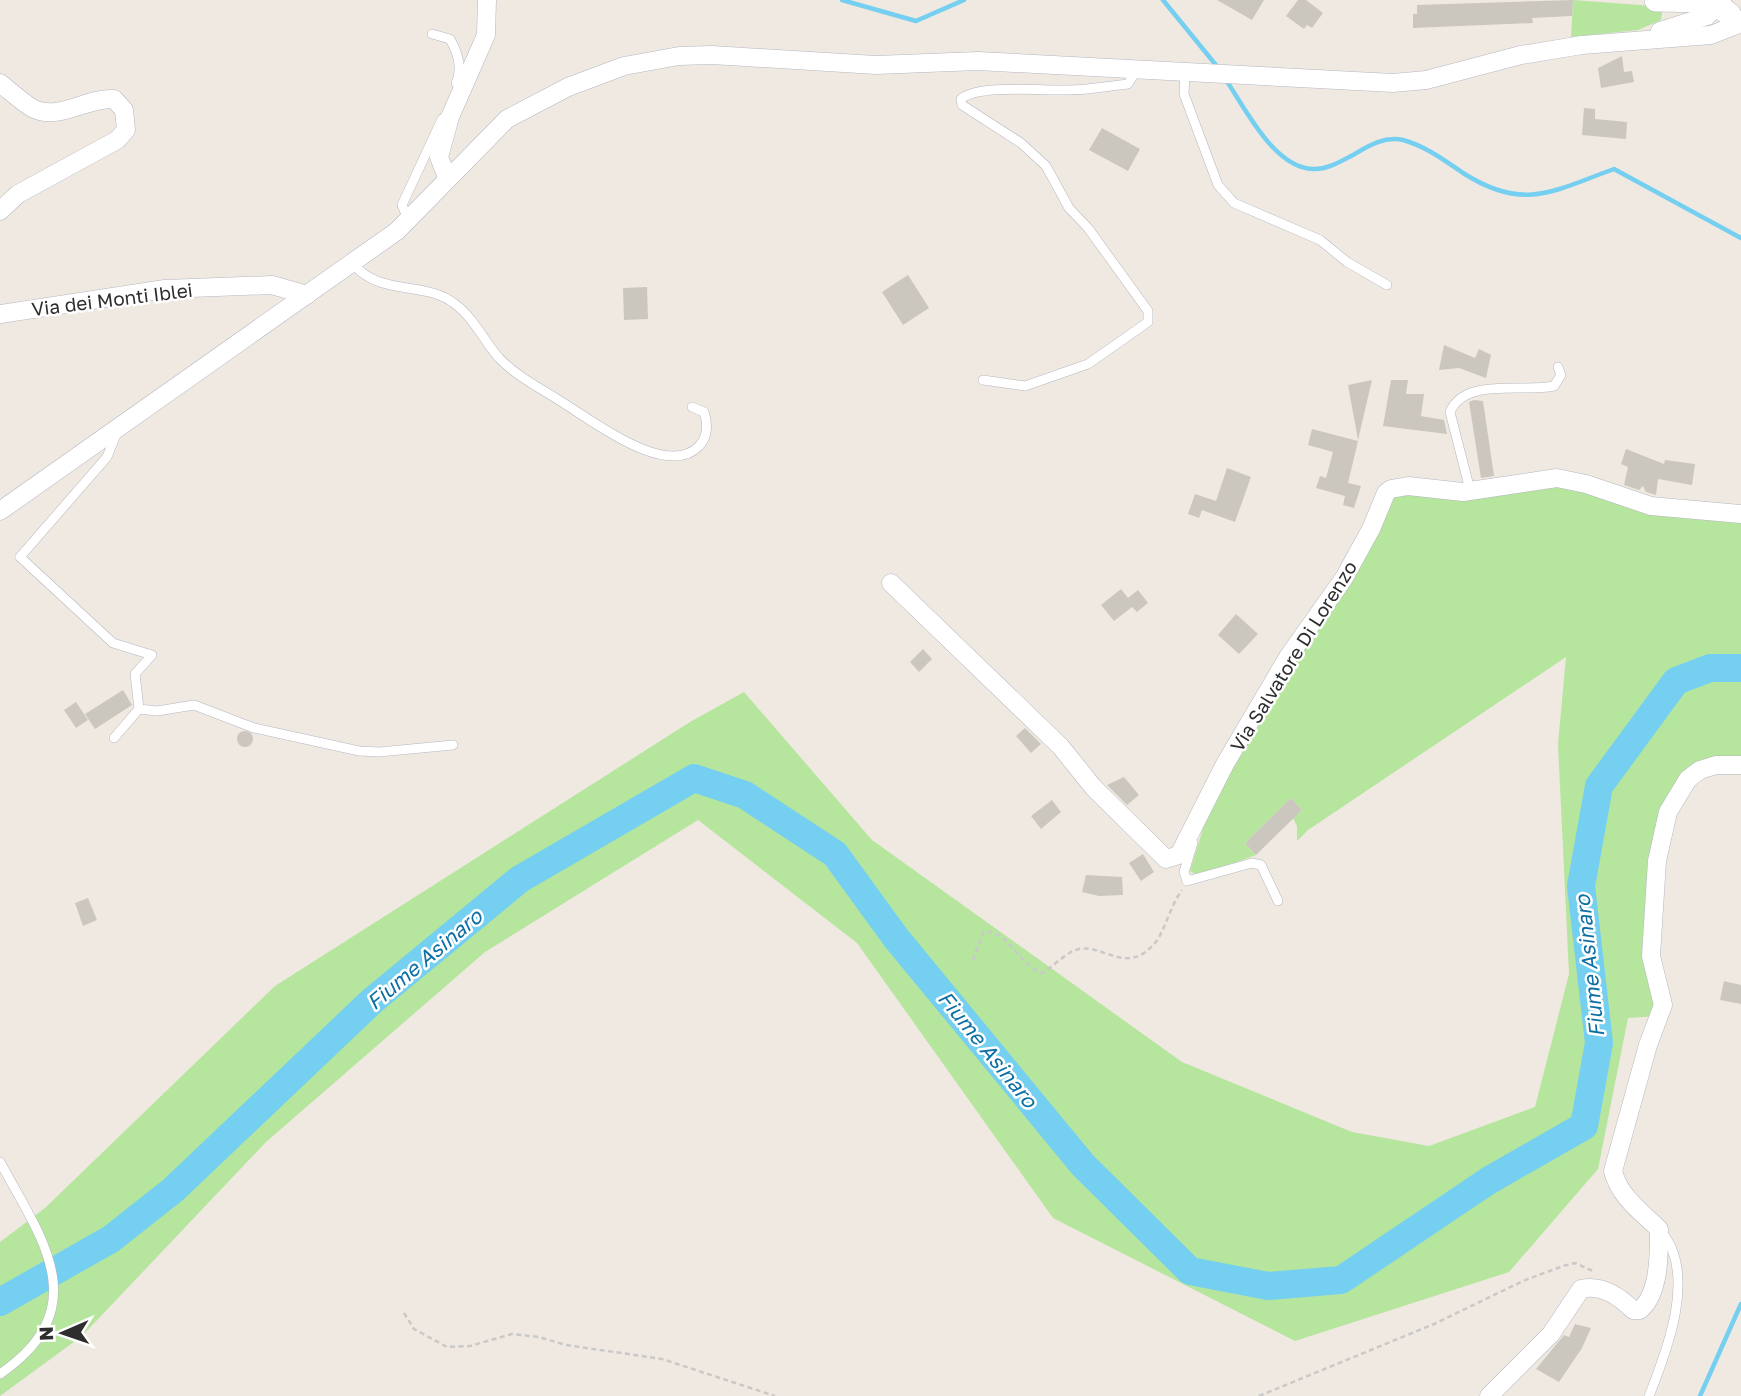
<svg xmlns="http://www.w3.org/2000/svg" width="1741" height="1396" font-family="'Golos Text',sans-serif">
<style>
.green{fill:#b6e59e}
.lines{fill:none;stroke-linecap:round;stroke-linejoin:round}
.stream{stroke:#75cff0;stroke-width:4.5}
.river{stroke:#75cff0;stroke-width:28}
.building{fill:#cbc7bf}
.service-casing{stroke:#b4b7c1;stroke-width:10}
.minor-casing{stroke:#b4b7c1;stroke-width:19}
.tertiary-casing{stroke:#b4b7c1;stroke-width:24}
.path{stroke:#c9c9c9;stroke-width:2.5;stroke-dasharray:5 3.5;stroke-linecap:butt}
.service{stroke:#fff;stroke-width:9}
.minor{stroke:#fff;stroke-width:18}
.tertiary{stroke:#fff;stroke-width:23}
.labels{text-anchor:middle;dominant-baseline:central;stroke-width:5;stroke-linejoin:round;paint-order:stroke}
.street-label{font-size:19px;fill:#2e2e2e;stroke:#fff}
.water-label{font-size:21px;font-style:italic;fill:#0d6fa3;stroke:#fff}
</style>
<rect width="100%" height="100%" fill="#efe9e1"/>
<g class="green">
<path d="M1573,0L1653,6L1662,12L1661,20L1638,30L1571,37Z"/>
<path d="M1542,483L1741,520V760L1709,763L1663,815L1658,1016L1628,1018L1598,1169L1509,1272L1295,1341L1053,1218L857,943L698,820L485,952L266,1142L82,1336L0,1396V1242L45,1208L275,986L690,722L744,692L872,840L1182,1062L1352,1132L1429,1146L1535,1107L1569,974L1558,744L1566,657L1308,830L1297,841V826L1293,818L1302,810L1291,798L1245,843L1256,855L1198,876L1190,871L1212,799L1393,493Z"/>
</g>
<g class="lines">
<g class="stream">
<path d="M842,0L916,21L964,0"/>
<path d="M1163,0L1220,70"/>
<path d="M1226,80C1245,108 1274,168 1313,169C1327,170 1341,161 1353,155C1368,146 1384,136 1403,140C1425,146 1444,160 1463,173C1524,212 1553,191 1614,169L1741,238"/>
<path d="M1700,1396L1741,1304"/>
</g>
<path class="river" d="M0,1302L111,1239L173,1190L372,1001L520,879L694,778L745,795L835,854L896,938L1083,1165L1190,1271L1268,1286L1341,1280L1488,1181L1584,1126L1599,1043L1581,886L1599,786L1676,681L1710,668H1741"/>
</g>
<g class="building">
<path d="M1217,0H1264L1252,20Z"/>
<path d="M1298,0H1306L1323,13L1312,28L1307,25L1304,29L1286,16Z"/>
<path d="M1573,0L1572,16L1532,18L1533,23L1413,28V14H1417V5Z"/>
<path d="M1622,56L1624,72L1632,71L1634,82L1601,88L1598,68Z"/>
<path d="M1584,108L1595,109V119L1627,122L1626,139L1582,135Z"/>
<path d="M1102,128L1140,149L1128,171L1089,150Z"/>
<path d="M908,275L929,308L903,325L882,292Z"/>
<path d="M647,287L648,319L624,320L623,288Z"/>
<path d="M1444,345L1475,358L1479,349L1491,355L1486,378L1459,368L1439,370Z"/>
<path d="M1372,380L1358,440L1348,385Z"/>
<path d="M1391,380H1408L1406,394H1424L1421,416L1444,420L1447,434L1383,426Z"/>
<path d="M1474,400L1483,401L1494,476L1481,478L1469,402Z"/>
<path d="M1312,429L1358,441L1348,483L1361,486L1354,508L1343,505L1345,496L1316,488L1320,476L1326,478L1333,452L1308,445Z"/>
<path d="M1626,449L1664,464L1665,460L1695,464L1692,485L1658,479L1656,495L1646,492L1643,486L1639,490L1624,485L1628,467L1621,464Z"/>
<path d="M1227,468L1251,477L1235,522L1202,510L1199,518L1188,514L1195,494L1216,501Z"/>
<path d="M1121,589L1128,598L1138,590L1148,603L1137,612L1132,607L1114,621L1101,605Z"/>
<path d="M1236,614L1258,634L1239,654L1218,635Z"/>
<path d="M923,649L932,659L919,672L910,662Z"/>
<path d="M123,690L132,705L95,729L85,714Z"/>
<path d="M76,702L88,720L76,728L64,710Z"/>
<path d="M1025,728L1041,744L1031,753L1016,736Z"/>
<circle cx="245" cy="739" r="8"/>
<path d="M1124,777L1139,795L1127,805L1107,785Z"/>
<path d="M1291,798L1302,810L1256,855L1245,843Z"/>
<path d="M1052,800L1061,812L1041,829L1031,816Z"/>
<path d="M1143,854L1154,872L1141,881L1129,863Z"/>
<path d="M1086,875L1122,877L1123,895L1099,896L1082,892Z"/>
<path d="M88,898L97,920L83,926L75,903Z"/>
<path d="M1724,981L1741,985V1004L1720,1000Z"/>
<path d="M1575,1324L1591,1328L1582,1348L1559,1382L1536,1369L1564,1335L1569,1337Z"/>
</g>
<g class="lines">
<defs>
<g id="service">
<path d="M432,34L450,39C458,53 463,68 456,83"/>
<path d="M1185,74L1184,94L1218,185L1234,203L1320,240L1347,262L1387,285"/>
<path d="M408,219L402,205L442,119"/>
<path d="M353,264C381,297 425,280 455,304C474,318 484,341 499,358C517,377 544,390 565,404C594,422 668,479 699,446C708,437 708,423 704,412L692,407"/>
<path d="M983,380L1025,386L1088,364L1148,322V311L1088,228L1069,208L1046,166L1021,143L962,105L961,99C978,84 1044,91 1068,90C1088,90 1108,86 1128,84L1136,71"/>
<path d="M1470,490L1450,412C1465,377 1523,393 1554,386L1561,375L1558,367"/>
<path d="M139,709L157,711L194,705L254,728L359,751L379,752L453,745"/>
<path d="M114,738L139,709L135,674L152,655L113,643L20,557L107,457L117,432"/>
<path d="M1193,843L1184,872L1187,881L1252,863L1261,865L1278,901"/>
<path d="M0,1162C42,1239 96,1308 0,1374"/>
<path d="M1649,1396C1667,1351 1698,1272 1660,1230"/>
</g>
<g id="minor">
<path d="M1660,31L1707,16L1722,0"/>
<path d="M0,83C10,91 21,101 32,108C59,122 87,97 114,99L124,110L126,130L117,140L18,194L0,211"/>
<path d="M447,177L439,157L450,117L486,35L487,0"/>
<path d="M0,314L165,289L272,285L307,295"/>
<path d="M0,511L397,231L507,119L568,87L624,66L679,56L712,55L876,65L978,61L1393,83L1426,80L1521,55L1582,45L1711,35L1741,23"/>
<path d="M891,583L1061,747L1093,787L1166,859L1179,855L1225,764L1288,657L1344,578L1371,529L1386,493L1391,489L1408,486L1463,492L1557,478L1586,484L1651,506L1741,514"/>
<path d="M1489,1396L1551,1334L1581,1289C1602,1284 1619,1296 1633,1310H1640C1660,1293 1659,1253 1659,1229C1641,1212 1619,1196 1613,1171L1648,1045L1663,1005L1651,956L1657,861L1668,812L1688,779L1700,770L1716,765H1741"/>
</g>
<path id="tertiary" d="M1656,0L1713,1L1730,15"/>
</defs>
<use href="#service" class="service-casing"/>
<use href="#minor" class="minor-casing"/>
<use href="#tertiary" class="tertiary-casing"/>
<g class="path">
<path d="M973,960L983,932C1009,929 1018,966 1043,973C1053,966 1068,951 1079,949C1104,944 1127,976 1155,943C1165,931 1170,906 1182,890"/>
<path d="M404,1313L414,1329L447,1347L470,1346L512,1334L539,1337L566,1345L662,1359L775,1396"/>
<path d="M1259,1396L1434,1324L1523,1281L1563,1266L1575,1263L1595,1272"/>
</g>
<use href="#service" class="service"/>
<use href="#minor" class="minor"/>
<use href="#tertiary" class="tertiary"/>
</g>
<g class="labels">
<g class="street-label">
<text transform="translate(112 299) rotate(-7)">Via dei Monti Iblei</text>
<text transform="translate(1293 656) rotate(-58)">Via Salvatore Di Lorenzo</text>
</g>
<g class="water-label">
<text transform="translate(424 959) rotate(-40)">Fiume Asinaro</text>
<text transform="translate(1589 966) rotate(-96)">Fiume Asinaro</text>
<text transform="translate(988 1049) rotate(51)">Fiume Asinaro</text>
</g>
</g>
<g transform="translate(63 1333) rotate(268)" stroke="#ffffff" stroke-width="5" paint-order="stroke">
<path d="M0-5L12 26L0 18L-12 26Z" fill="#2e2e2e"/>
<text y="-10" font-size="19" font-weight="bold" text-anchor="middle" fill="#2e2e2e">N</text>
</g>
</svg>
